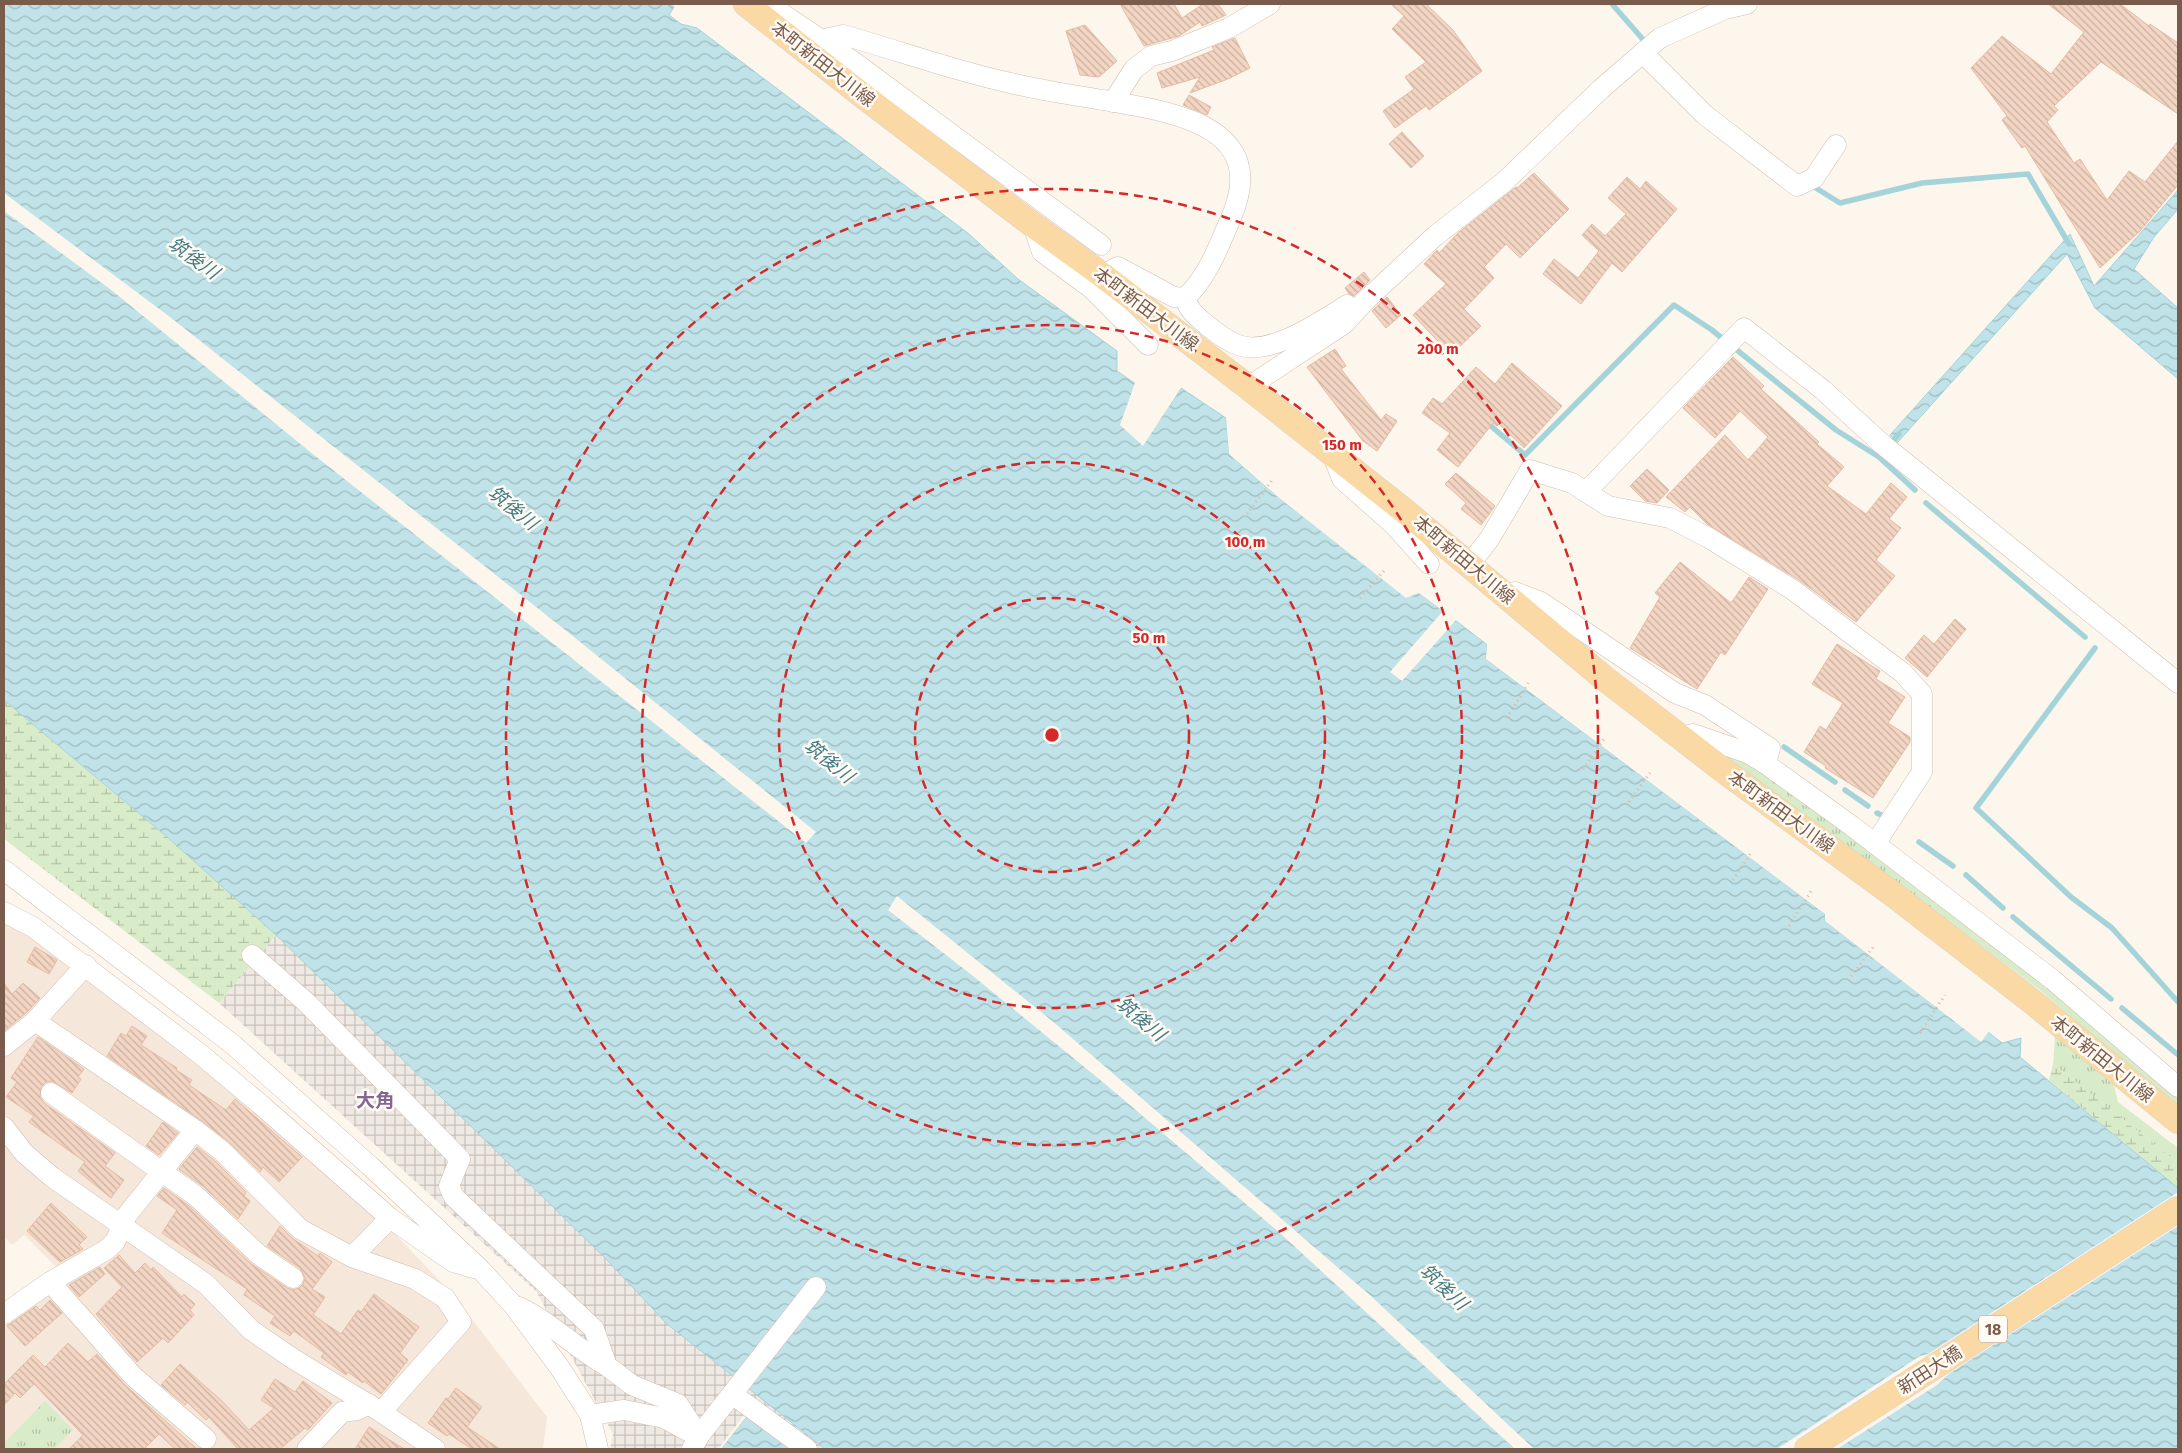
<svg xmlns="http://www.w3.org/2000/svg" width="2182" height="1453" font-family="'Fira Sans','Noto Sans JP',sans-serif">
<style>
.residential{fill:#f5e8da}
.industrial{fill:url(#industrial-grid)}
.grass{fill:url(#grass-tufts)}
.wetland{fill:url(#wetland-marsh)}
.water{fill:url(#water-waves);stroke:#a5d3da}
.pier{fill:#fdf6ec}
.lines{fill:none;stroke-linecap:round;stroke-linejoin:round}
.stream{stroke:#a5d3da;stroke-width:5.5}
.building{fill:url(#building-back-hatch);stroke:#e6bba3}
.minor-casing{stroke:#d1beb0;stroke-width:21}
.major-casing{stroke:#dad1cd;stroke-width:26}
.path{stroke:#d9b8a5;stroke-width:3;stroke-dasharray:1 4;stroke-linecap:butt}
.minor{stroke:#fff;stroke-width:20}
.major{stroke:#fbd9a5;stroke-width:25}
.ring{fill:none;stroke:#d62828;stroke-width:2.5;stroke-dasharray:9 6}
.labels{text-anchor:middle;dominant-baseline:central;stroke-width:5;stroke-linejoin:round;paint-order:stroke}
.shield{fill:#fffaf3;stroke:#a28b7f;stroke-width:1}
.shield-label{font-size:16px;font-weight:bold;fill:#7a5c4d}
.street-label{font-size:18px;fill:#7a5c4d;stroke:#fffaf3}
.water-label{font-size:19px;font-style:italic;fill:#437c86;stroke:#fffaf3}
.neighbourhood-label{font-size:19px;font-weight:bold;fill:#846695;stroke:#fffaf3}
.centre{fill:#d62828;stroke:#fffaf3;stroke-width:2.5}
.ring-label{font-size:15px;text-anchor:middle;font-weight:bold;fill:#d62828;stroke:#fffaf3;stroke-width:5;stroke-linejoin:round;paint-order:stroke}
</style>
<defs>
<pattern id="industrial-grid" width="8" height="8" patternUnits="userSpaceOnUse" patternTransform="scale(1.25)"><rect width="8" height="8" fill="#efe9e4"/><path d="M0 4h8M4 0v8" fill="none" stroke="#c7c0bb"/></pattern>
<pattern id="grass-tufts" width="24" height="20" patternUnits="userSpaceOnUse" patternTransform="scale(1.25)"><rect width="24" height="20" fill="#d8ecc9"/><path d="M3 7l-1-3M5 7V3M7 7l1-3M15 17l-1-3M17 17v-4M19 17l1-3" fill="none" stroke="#b4c2a5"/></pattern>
<pattern id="wetland-marsh" width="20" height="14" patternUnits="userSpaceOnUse" patternTransform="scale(1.25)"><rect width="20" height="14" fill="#d8ecc9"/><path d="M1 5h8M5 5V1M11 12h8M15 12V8" fill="none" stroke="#b4c2a5"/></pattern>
<pattern id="water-waves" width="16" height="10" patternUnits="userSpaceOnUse" patternTransform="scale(1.25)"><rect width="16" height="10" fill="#bfe3e8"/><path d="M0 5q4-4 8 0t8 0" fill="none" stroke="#a0bbbe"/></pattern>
<pattern id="building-back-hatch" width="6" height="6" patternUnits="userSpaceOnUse" patternTransform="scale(1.25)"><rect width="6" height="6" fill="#f3d5c3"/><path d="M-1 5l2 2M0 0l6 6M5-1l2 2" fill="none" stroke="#cab0a1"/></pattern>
</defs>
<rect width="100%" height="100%" fill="#fdf6ec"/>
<g class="residential">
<path d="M4,902L25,915L229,1084L377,1215L455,1297L547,1417L543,1449H443L271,1338L54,1172L22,1143L4,1114Z"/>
<path d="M4,1143L55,1191L192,1282L259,1348L374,1416L420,1449H4V1318L58,1269L24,1235L12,1245L4,1237Z"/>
</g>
<path class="industrial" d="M276,935L859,1449H610L613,1434L536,1291L219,1003Z"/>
<g class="grass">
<path d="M1702,743L1759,768L2045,983L2178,1098V1108L2041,991L1890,877Z"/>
<path d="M2055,1036L2114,1085L2118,1102L2178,1148V1163L2053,1064Z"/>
<path d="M45,1401L73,1430L54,1449H4V1443Z"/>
</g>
<g class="wetland">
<path d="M4,700L166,836L276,935L219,1003L4,839Z"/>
<path d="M2053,1064L2178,1163V1188L2049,1080Z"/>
</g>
<g class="water">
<path d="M4,4H670L674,7L669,15L681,24L697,28L969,234L1018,279L1117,351V371L1169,407L1181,388L1226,418L1229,454L1278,497L1406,597L1419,593L1487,644L1486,659L1825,914V921L1981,1041L1988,1032L2002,1043L2021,1038L2020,1057L2178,1188V1449H825L667,1324L608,1261L276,935L166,836L4,700Z"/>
<path d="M2178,190V209L2154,237L2134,269L2178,308V379L2095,308L2067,254L1897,443L1890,435L2070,234L2094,286Z"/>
<path d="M746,1417L790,1449H721Z"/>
</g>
<g class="pier">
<path d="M4,193L170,317L564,629L816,832L806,843L314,455L110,289L4,211Z"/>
<path d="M1136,380L1168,403L1179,387L1182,386L1143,446L1120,425Z"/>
<path d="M1228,416L1231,452L1279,495L1406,595L1421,590L1488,642V657L1827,912L1828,919L1980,1038L1986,1030H1990L1981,1042L1825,921V914L1486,659L1487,644L1456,620L1402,681L1390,672L1443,611L1419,593L1406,598L1278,497L1229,454L1226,418Z"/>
<path d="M897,896L1051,1020L1372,1297L1534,1449H1515L1281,1234L1110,1088L973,976L888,910Z"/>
<path d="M2178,1192V1226L1950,1373L1937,1385L1837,1449H1777L1920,1356L1928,1354Z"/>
<path d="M744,1415L792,1449L746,1417L721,1449H718Z"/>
</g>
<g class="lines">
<g class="stream">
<path d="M1612,4L1647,44"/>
<path d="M1811,185L1840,203L1922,183L2028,174L2069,244"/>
<path d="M1485,421L1525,455L1674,305L1712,330L1836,430L1879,457L1899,434"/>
<path d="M1879,457L1915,490"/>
<path d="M1926,503L2085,637"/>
<path d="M2095,648L1976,808L2071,897L2112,928L2178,1002"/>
<path d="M1784,747L1835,782"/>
<path d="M1845,790L1868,806"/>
<path d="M1877,813L1883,816"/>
<path d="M1919,842L1953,866"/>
<path d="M1966,875L2003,908"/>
<path d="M2013,917L2111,999"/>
<path d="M2122,1008L2177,1054"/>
</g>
</g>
<g class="building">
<path d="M1120,4H1174L1182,18L1203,4H1218L1226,15L1202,26L1200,22L1179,36L1144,46Z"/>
<path d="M1391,4H1426L1453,30L1482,71L1429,110L1426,106L1395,128L1383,111L1414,89L1405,77L1426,62L1392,29L1404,16Z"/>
<path d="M2048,4H2120L2149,26L2150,24L2178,43V114L2101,62L2054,106L2058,110L2047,122L2074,163L2080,159L2107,200L2129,171L2145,182L2178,141V185L2140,231L2100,268L2025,146L2022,148L2002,120L2007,116L1971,68L2002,36L2051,74L2084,32Z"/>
<path d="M1085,25L1117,61L1099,77L1080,75L1066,31Z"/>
<path d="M1235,38L1250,68L1228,79L1190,93L1200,77L1162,88L1157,73L1214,50L1212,47Z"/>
<path d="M1189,95L1211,107L1207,115L1183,105Z"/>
<path d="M1402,132L1424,156L1411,168L1389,144Z"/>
<path d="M1534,173L1569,209L1520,258L1506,244L1484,267L1494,278L1464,309L1481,326L1451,355L1413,315L1446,284L1424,264L1437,250L1439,253L1459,232L1516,187L1517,188Z"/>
<path d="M1627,177L1640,189L1646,181L1677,209L1622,272L1612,263L1581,304L1543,274L1554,259L1578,278L1599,251L1582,235L1592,224L1605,236L1626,214L1608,198Z"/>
<path d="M1364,272L1370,280L1354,296L1349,294L1345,288Z"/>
<path d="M1387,297L1401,315L1386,328L1372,311Z"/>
<path d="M1335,349L1346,366L1341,369L1381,420L1386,414L1397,421L1377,451L1363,441L1307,367Z"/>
<path d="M1733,357L1764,386L1761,389L1819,442L1817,444L1844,467L1827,486L1866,514L1891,483L1907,497L1889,519L1901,528L1876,560L1895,576L1856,622L1799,580L1707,524L1690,507L1685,512L1666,497L1725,435L1748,460L1768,437L1740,411L1715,438L1683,408Z"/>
<path d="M1512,363L1562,406L1524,448L1499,424L1497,426L1493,423L1458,467L1437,450L1450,433L1422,413L1433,398L1442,404L1476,367L1495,384Z"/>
<path d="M1647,469L1669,490L1657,503L1645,501L1630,486Z"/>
<path d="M1456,473L1495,506L1481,525L1461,509L1466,503L1445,484Z"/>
<path d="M1680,562L1731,603L1749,577L1768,589L1725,655L1721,652L1697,689L1630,648L1660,597L1655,593Z"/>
<path d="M1955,619L1966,629L1927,677L1905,658L1924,635L1934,644Z"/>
<path d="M1837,644L1880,671L1876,679L1905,697L1888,723L1910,737V742L1873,798L1825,768L1826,766L1804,752L1820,726L1826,730L1843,703L1812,684Z"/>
<path d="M35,947L57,960L49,974L27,962Z"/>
<path d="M4,983L12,994L23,983L40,998L27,1012L4,1031Z"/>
<path d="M132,1026L147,1036L141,1045L177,1068L176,1070L192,1080L189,1085L226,1110L235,1099L302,1157L279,1182L263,1167L260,1172L230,1143L202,1121L107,1056L121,1033L126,1036Z"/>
<path d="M38,1037L84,1069L78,1077L81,1079L72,1093L52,1081L46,1082L41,1087L40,1097L44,1103L115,1153L105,1166L124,1180L111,1198L78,1171L85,1162L29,1122L34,1116L6,1097L17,1082L11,1078Z"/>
<path d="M163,1122L178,1133L159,1155L146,1146Z"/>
<path d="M197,1147L214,1160L246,1192L244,1196L250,1201L238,1219L204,1187L179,1169Z"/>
<path d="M164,1188L188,1205L250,1263L287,1288L293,1290L299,1288L303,1284L305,1278L300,1268L267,1246L280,1226L292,1238L318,1256L320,1253L332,1262L312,1289L325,1297L313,1315L341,1334L358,1310L361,1312L374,1294L419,1327L400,1353L408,1360L381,1394L364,1381L363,1383L348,1372L346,1375L321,1357L324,1353L294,1331L290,1336L270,1323L275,1316L244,1295L247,1289L162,1233L177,1210L157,1196Z"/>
<path d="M51,1203L87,1237L79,1245L83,1249L60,1262L27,1231Z"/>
<path d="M119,1255L135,1273L145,1263L151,1270L153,1267L182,1297L184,1294L195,1304L190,1310L194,1315L168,1343L163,1338L137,1362L96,1314L122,1287L104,1268Z"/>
<path d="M100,1267L105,1274L79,1297L69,1285Z"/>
<path d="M50,1300L62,1313L25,1346L7,1326L36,1306L40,1310Z"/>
<path d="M68,1343L88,1362L97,1354L125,1385L197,1449H175L159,1434L144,1449H69L83,1435L34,1384L20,1398L15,1393L4,1405V1384L33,1355L45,1367Z"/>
<path d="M180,1364L222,1401L249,1430L274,1408L261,1400L275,1379L295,1392L303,1381L332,1403L308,1430L305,1428L280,1449H238L209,1417L206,1420L187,1402L185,1405L161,1385Z"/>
<path d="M456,1388L482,1407L467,1427L500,1449H472L449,1434L447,1436L428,1423L446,1398L448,1399Z"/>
<path d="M369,1427L404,1449H355Z"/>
</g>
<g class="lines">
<defs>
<g id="minor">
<path d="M768,4L854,62L1101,245"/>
<path d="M804,49L819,40L843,35C897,50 951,70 1006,82C1038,90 1071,95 1103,100C1170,112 1273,124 1230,220C1218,248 1207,278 1185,298L1174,297L1118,267L1102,275"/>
<path d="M1643,53L1705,115L1797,186L1814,178L1836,145"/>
<path d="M1113,102L1134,69L1151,56L1172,51L1229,28L1270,4"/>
<path d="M1033,225L1042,252L1091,288L1148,345"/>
<path d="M1185,298C1189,312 1199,318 1209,327C1218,334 1227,341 1238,345C1270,357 1321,321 1347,305L1355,312"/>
<path d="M1248,387L1344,324L1365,301L1435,236L1504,182L1601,89L1660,38L1725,9L1747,4"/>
<path d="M1332,453L1342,479L1394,525L1429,564"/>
<path d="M1586,492L1744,328L1823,390L1882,444L2178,683"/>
<path d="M1469,565L1490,538L1530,470L1572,483L1608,506L1670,518L1709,538L1793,590L1903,673L1922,694V772L1875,844"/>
<path d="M1508,597L1515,592L1541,602L1675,693L1705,705L1770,748L1766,764"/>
<path d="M1680,737L1693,734L1748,753L1766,764L1852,826L2053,980L2178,1087"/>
<path d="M4,870L231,1043L369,1165L480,1269L514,1306L560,1368L590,1415L598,1449"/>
<path d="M4,912L33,927L199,1053L260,1104L390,1218L453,1262L473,1268"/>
<path d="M252,955L307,1003L460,1159L449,1186L454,1197L594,1329L607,1366L632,1385L678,1404L699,1436"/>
<path d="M35,1021L195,1130L222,1151L300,1229L352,1257L415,1279L445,1298L461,1322L381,1412"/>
<path d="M4,1046L35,1021L86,965"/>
<path d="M51,1093L196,1196L258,1254L293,1278"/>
<path d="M4,1127L24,1153L52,1177L206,1284L251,1330L295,1360L381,1412L435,1449"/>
<path d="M352,1257L390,1218"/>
<path d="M50,1282L133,1376L206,1439"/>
<path d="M519,1307C551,1322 576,1349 607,1366"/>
<path d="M4,1314L50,1282L106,1250L115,1242L127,1215L195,1130"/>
<path d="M732,1394L807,1449"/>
<path d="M590,1415L624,1410L664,1418L697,1436"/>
<path d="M307,1449L342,1412L357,1410L369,1404"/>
<path d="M692,1449L699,1436L816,1287"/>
</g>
<g id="major">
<path d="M746,4L862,95L1033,225L1102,275L1248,387L1407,513L1604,678L1727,773L1890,892L2034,1003L2178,1121"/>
<path d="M1807,1449L2178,1209"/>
</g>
</defs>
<use href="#minor" class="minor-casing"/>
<use href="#major" class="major-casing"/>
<g class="path">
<path d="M1247,514L1273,479"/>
<path d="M1360,598L1384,571"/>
<path d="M1507,718L1530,680"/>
<path d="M1583,769L1604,739"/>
<path d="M1629,802L1650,773"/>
<path d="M1733,880L1751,853"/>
<path d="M1789,926L1811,891"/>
<path d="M1848,980L1874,946"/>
<path d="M1920,1033L1945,995"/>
</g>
<use href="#minor" class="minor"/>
<use href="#major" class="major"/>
</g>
<g class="ring">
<circle cx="1052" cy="735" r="137"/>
<circle cx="1052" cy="735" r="273"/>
<circle cx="1052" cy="735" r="410"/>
<circle cx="1052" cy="735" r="546"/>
</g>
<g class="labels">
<rect class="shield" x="1979" y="1315.5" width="28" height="27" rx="4"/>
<g class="shield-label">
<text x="1993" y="1329">18</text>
</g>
<g class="street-label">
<text transform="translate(823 64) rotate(38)">本町新田大川線</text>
<text transform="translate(1146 309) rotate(37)">本町新田大川線</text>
<text transform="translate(1464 560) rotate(40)">本町新田大川線</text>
<text transform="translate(1781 812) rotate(36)">本町新田大川線</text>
<text transform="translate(2102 1059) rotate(39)">本町新田大川線</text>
<text transform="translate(1930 1370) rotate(-33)">新田大橋</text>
</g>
<g class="water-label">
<text transform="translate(194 258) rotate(36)">筑後川</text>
<text transform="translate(513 508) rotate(39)">筑後川</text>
<text transform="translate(829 761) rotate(39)">筑後川</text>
<text transform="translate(1141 1019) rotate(40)">筑後川</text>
<text transform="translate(1444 1287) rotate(43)">筑後川</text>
</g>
<g class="neighbourhood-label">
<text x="375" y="1100">大角</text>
</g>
</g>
<circle cx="1052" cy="735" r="8" class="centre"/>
<g class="ring-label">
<text x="1438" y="354">200 m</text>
<text x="1342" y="450">150 m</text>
<text x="1245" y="547">100 m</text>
<text x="1149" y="643">50 m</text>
</g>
<rect width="2182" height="1453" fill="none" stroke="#7a5c4d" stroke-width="10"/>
</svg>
